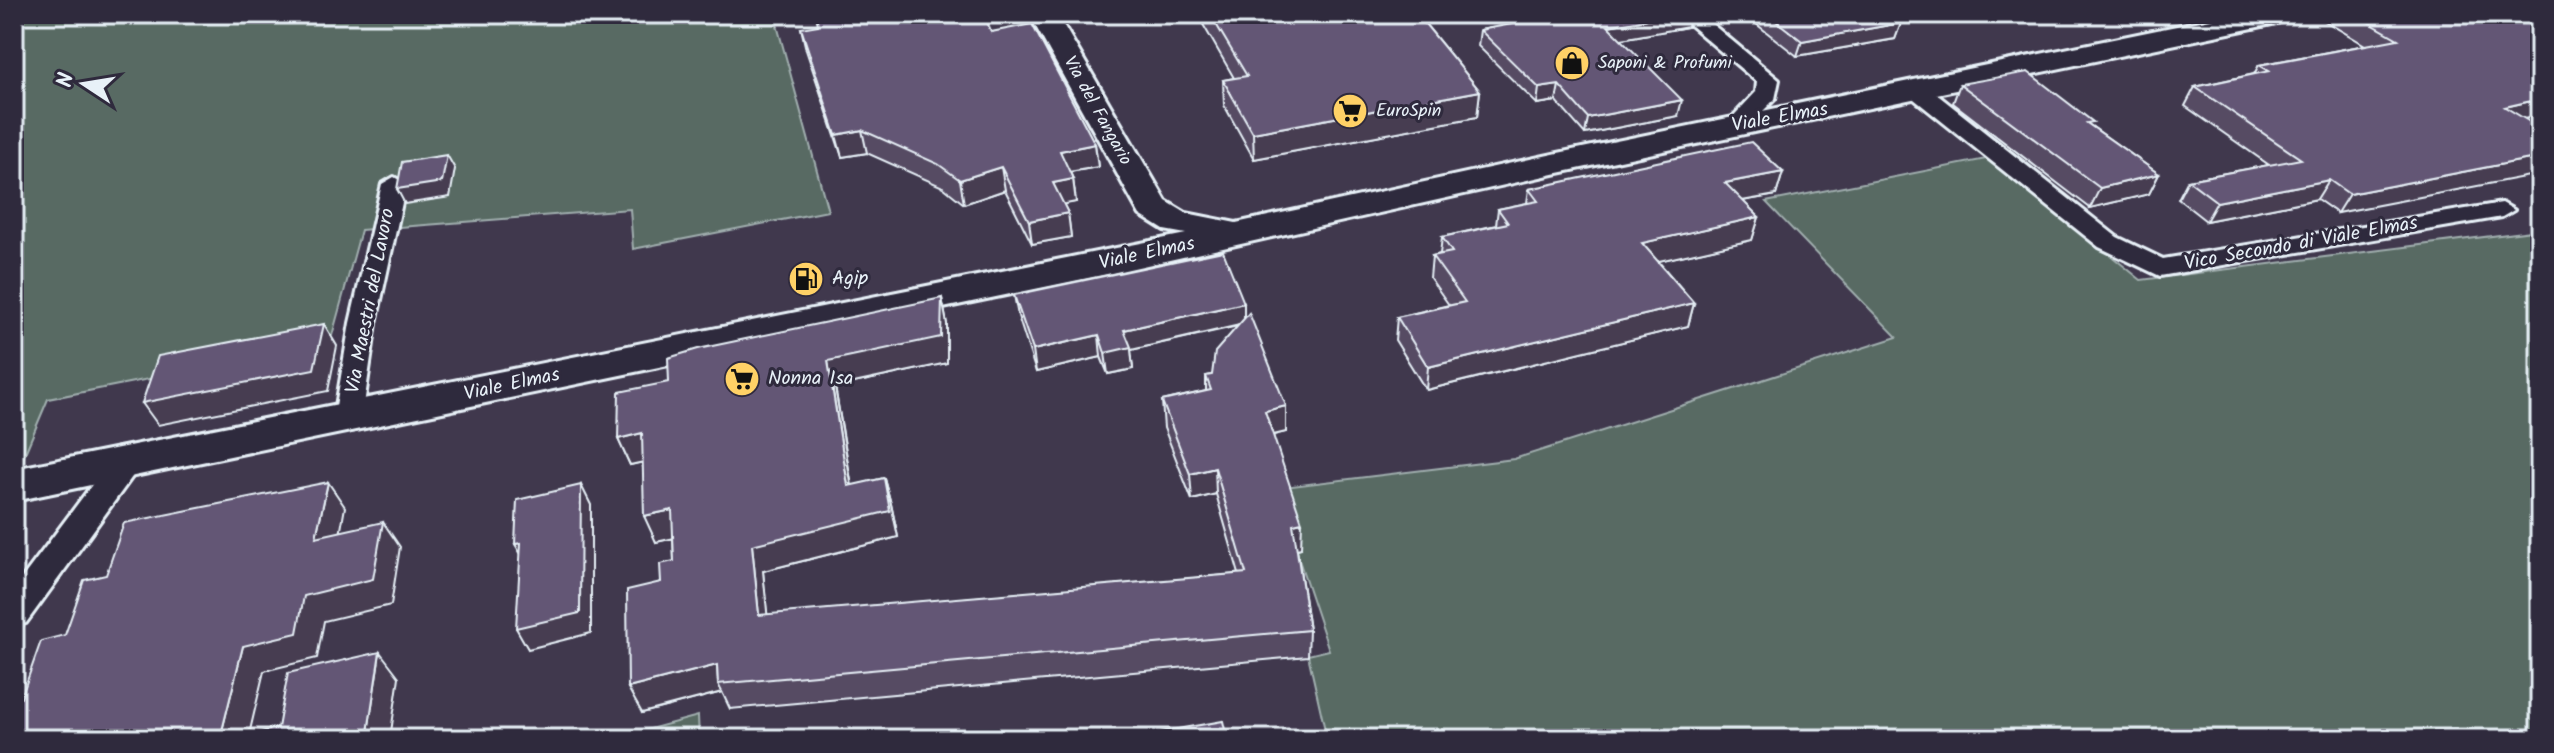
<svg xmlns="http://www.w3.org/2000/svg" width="2554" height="753" font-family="Kalam,sans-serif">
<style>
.built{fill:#3f384e}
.green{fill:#596b64;stroke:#a0aeae;stroke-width:2}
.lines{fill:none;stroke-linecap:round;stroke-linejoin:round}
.minor-casing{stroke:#e8f1f8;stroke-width:6}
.secondary-casing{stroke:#e8f1f8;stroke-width:6}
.minor{fill:#2f2a3d;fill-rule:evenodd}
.secondary{fill:#2f2a3d;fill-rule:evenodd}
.wall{fill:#564b64;stroke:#e8f1f8;stroke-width:2}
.shaded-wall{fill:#463d51;stroke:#e8f1f8;stroke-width:2}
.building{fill:#645774;stroke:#e8f1f8;stroke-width:2}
.labels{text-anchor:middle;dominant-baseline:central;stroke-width:6;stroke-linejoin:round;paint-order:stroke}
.far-poi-label{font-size:18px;fill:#e8f1f8;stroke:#2f2a3d;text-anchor:start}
.far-street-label{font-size:18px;fill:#e8f1f8;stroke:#2f2a3d}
.street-label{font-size:20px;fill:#e8f1f8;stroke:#2f2a3d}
.poi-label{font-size:20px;fill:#e8f1f8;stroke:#2f2a3d;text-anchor:start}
</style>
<rect width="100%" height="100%" fill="#2f2a3d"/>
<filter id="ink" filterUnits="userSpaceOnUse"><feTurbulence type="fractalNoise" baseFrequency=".0125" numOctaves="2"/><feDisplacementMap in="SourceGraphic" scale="16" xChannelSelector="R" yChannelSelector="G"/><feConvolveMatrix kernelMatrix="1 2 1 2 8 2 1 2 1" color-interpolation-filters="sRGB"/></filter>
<g filter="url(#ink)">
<path class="built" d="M774,14H2540V230L2140,280L1991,158L1767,202L1897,337L1514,459L1275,488L1329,650L1308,656L1327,739H14V547L19,541L14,538V459L23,457L48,399L329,343L361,230L631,209L634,249L828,210Z"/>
<g class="green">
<path d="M14,14H774L828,211L633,249L630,209L361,230L330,343L48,399L23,458L14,459Z"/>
<path d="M1991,158L2141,280L2540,230V739H1327L1308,655L1329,650L1275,488L1514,459L1897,337L1766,202Z"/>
<path d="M698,716L699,739H613Z"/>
</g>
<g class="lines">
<defs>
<g id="minor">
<path d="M1677,14H1700L1779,80L1775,99L1744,130H1728L1725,125L1756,92L1757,82Z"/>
<path d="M1917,83L1925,85L2117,237L2163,259L2502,203L2514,210L2502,217L2160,276L2099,247L1909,95L1906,90Z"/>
<path d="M394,177L406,184L376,323L362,418L358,425L348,428L338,425L334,418L350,323L382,184Z"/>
<path d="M126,451L137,454L141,462L137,470L26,623L14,627V589L115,454Z"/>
</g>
<path id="secondary" d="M1029,14H1057L1166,201L1186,213L1236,223L1558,153L2235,14H2291L2287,20L2277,23L1558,173L1107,274L14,501V469L1186,234L1164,230L1140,215Z"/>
</defs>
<use href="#minor" class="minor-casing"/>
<use href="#secondary" class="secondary-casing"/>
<use href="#minor" class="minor"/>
<use href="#secondary" class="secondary"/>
</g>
<g class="wall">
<path d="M1197,14H1417L1480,91L1477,117L1254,159L1224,105L1223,80L1234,78Z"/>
<path d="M1536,14H1690L1688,27L1621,39L1678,116L1585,134L1556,101L1537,104L1478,46L1480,30L1540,19Z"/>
<path d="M1704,14H1889L1901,23L1895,39L1797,56L1746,16L1714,22Z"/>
<path d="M2327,14H2533L2524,119L2337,213L2317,199L2206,221L2178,199L2188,180L2269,165L2185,106L2195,87L2254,74L2259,65L2365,45L2325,21L2328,15Z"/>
<path d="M801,28L991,32L1095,144L1098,167L1070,172L1073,179L1076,202L1063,204L1068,213L1071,237L1032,244L1005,190L964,204L943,187L867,153L842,157L806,50Z"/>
<path d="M1960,84L2091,126L2159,174L2149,194L2090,208L1953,103Z"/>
<path d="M1783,172L1776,195L1742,201L1759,217L1752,240L1658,261L1694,303L1688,326L1426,390L1395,340L1397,317L1449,305L1430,278L1432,256L1440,254L1442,237L1496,225L1498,209L1527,203L1529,189Z"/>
<path d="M1014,295L1244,303V319L1286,406V432L1273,435L1301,548L1297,549L1309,630L1308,656L730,709L722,692L642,713L661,582L674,561L673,538L656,542L642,462L630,465L618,439L669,382L942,298L947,324V363L835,387L852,486L884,478L891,504L898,537L763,571L767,615L1239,574L1216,494L1192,500L1164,428L1162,401L1206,391V376L1212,375L1238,326L1131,350L1133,369L1108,374L1101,357L1036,372L1018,316Z"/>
</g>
<g class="shaded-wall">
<path d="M1676,14H1690L1688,27L1605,42L1608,26Z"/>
<path d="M1716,14H1746V16L1714,22Z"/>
<path d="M1901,23L1895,39L1797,56L1802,41Z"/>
<path d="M1559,85L1556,101L1537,104L1539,88Z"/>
<path d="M1480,91L1477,117L1254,159L1253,133Z"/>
<path d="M2540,99V115L2492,127L2505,107Z"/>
<path d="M1682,100L1678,116L1585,134L1588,118Z"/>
<path d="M862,130L867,153L842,157L836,135Z"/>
<path d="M1095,144L1098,167L1063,173L1060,151Z"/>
<path d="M447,155L455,169L450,197L405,204L397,189Z"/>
<path d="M2540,157V174L2337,213L2349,194Z"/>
<path d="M1001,167L1005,190L964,204L960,180Z"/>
<path d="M1783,172L1776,195L1719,205L1725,183Z"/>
<path d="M2159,174L2149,194L2090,208L2100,188Z"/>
<path d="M1073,179L1076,202L1056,206L1053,183Z"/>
<path d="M2329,180L2317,199L2206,221L2217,202Z"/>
<path d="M1068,213L1071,237L1032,244L1029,221Z"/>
<path d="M1759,217L1752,240L1637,266L1642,243Z"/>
<path d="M942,298L947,324V363L835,387L856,513L848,486L828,361Z"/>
<path d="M1244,303V324L1131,350L1133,369L1108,374L1105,353L1124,330Z"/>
<path d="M1694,303L1688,326L1426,390L1428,367Z"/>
<path d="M324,324L337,346L328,391L158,425L142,403Z"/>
<path d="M1099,335L1101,357L1036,372L1033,350Z"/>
<path d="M1286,406V432L1265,437V411Z"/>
<path d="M642,433L653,460L630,465L618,439Z"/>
<path d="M1215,468L1216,494L1192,500L1190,474Z"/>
<path d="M884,478L891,504L898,537L763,571L770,641L759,615L752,545Z"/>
<path d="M328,482L345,507L335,563L316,537Z"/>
<path d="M581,485L591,505V633L528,649L516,628Z"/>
<path d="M672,510L684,536L656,542L644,516Z"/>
<path d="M383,522L400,547L391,605L324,621L317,658L264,671L248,739H220L243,646Z"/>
<path d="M1302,522L1301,548L1292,550L1293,524Z"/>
<path d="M521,543L527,565L515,544Z"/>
<path d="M380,652L399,677L390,739H367Z"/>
<path d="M717,665L718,684L722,692L642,713L628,688Z"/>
</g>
<g class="building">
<path d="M816,14H984L991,32L1032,24L1095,144L1060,151L1073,179L1053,183L1068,213L1029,221L1001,167L960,180L938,164L862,130L836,135L801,28L818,25Z"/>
<path d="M1210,14H1417L1480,91L1253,133L1223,80L1247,76Z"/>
<path d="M1552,14H1676L1608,26L1682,100L1588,118L1559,85L1539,88L1480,30L1555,16Z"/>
<path d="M1767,14H1889L1901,23L1802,41Z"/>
<path d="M2354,14H2533L2540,18V99L2505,107L2540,128V157L2349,194L2329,180L2217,202L2188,180L2301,159L2195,87L2269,71L2259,65L2398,39Z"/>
<path d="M2028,72L2093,122L2087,123L2159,174L2100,188L1960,84Z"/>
<path d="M1751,142L1783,172L1725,183L1759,217L1642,243L1694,303L1428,367L1397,317L1465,302L1432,256L1452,252L1442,237L1508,223L1498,209L1538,201L1529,189Z"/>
<path d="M447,155L442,182L397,189L402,162Z"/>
<path d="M1223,251L1244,303L1124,330L1131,347L1105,353L1099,335L1033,350L1014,295Z"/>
<path d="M942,298L941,337L828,361L848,486L884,478L890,511L752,545L759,615L1246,573L1215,468L1190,474L1162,401L1211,390L1206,376L1212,375L1215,352L1249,313L1286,406L1265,411L1302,522L1293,524L1309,630L718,684L717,665L628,688L627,590L661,582L660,564L674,561L672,510L644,516L642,433L618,439L619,392L669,382L668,358L698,349Z"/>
<path d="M324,324L314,369L142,403L158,356Z"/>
<path d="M328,482L316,537L383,522L373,579L304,596L297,633L243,646L220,739H14V700L21,698L41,641L65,635L84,580L106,575L124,523Z"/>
<path d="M581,485L580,613L516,628L521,543L515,544L517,500Z"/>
<path d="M380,652L367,739H229L278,728L288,673Z"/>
<path d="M1223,721L1227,739H1121Z"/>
</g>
</g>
<defs>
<symbol id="shop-disc" viewBox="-11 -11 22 22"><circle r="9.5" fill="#ffd166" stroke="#2f2a3d"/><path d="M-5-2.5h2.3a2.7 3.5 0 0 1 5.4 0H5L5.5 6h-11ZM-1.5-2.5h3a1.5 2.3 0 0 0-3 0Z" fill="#111"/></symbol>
<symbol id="supermarket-disc" viewBox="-11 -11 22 22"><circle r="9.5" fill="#ffd166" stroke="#2f2a3d"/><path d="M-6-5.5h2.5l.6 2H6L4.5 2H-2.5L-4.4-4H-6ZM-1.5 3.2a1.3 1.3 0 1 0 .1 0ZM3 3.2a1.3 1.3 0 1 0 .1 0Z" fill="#111"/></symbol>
<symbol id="fuel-disc" viewBox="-11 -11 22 22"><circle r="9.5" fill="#ffd166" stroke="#2f2a3d"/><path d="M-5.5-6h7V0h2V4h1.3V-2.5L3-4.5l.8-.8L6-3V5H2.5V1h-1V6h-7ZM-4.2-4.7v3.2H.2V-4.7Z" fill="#111"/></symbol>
</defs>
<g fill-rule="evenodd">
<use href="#shop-disc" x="1552" y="43" width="40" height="40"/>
<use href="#supermarket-disc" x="1330" y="91" width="40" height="40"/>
<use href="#fuel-disc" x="786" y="259" width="40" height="40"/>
<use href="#supermarket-disc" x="722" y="359" width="40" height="40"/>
</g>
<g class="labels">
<g class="far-poi-label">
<text x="1598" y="63">Saponi &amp; Profumi</text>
<text x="1376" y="111">EuroSpin</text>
</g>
<g class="far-street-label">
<text transform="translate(1097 111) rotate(61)">Via del Fangario</text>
</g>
<g class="street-label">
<text transform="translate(1780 118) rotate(-10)">Viale Elmas</text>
<text transform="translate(2301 244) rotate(-10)">Vico Secondo di Viale Elmas</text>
<text transform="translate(1147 254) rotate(-12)">Viale Elmas</text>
<text transform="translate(371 301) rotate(-79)">Via Maestri del Lavoro</text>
<text transform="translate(512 385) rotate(-12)">Viale Elmas</text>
</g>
<g class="poi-label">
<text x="832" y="279">Agip</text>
<text x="768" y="379">Nonna Isa</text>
</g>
</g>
<rect width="2554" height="753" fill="none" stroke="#2f2a3d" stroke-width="48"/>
<rect x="24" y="24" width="2506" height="705" fill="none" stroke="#e8f1f8" stroke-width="3" filter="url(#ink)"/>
<g transform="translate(84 84) rotate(282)" stroke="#2f2a3d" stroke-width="6" paint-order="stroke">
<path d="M0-6L14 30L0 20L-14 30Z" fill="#e8f1f8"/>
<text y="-12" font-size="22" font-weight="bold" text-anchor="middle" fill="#e8f1f8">N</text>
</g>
</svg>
